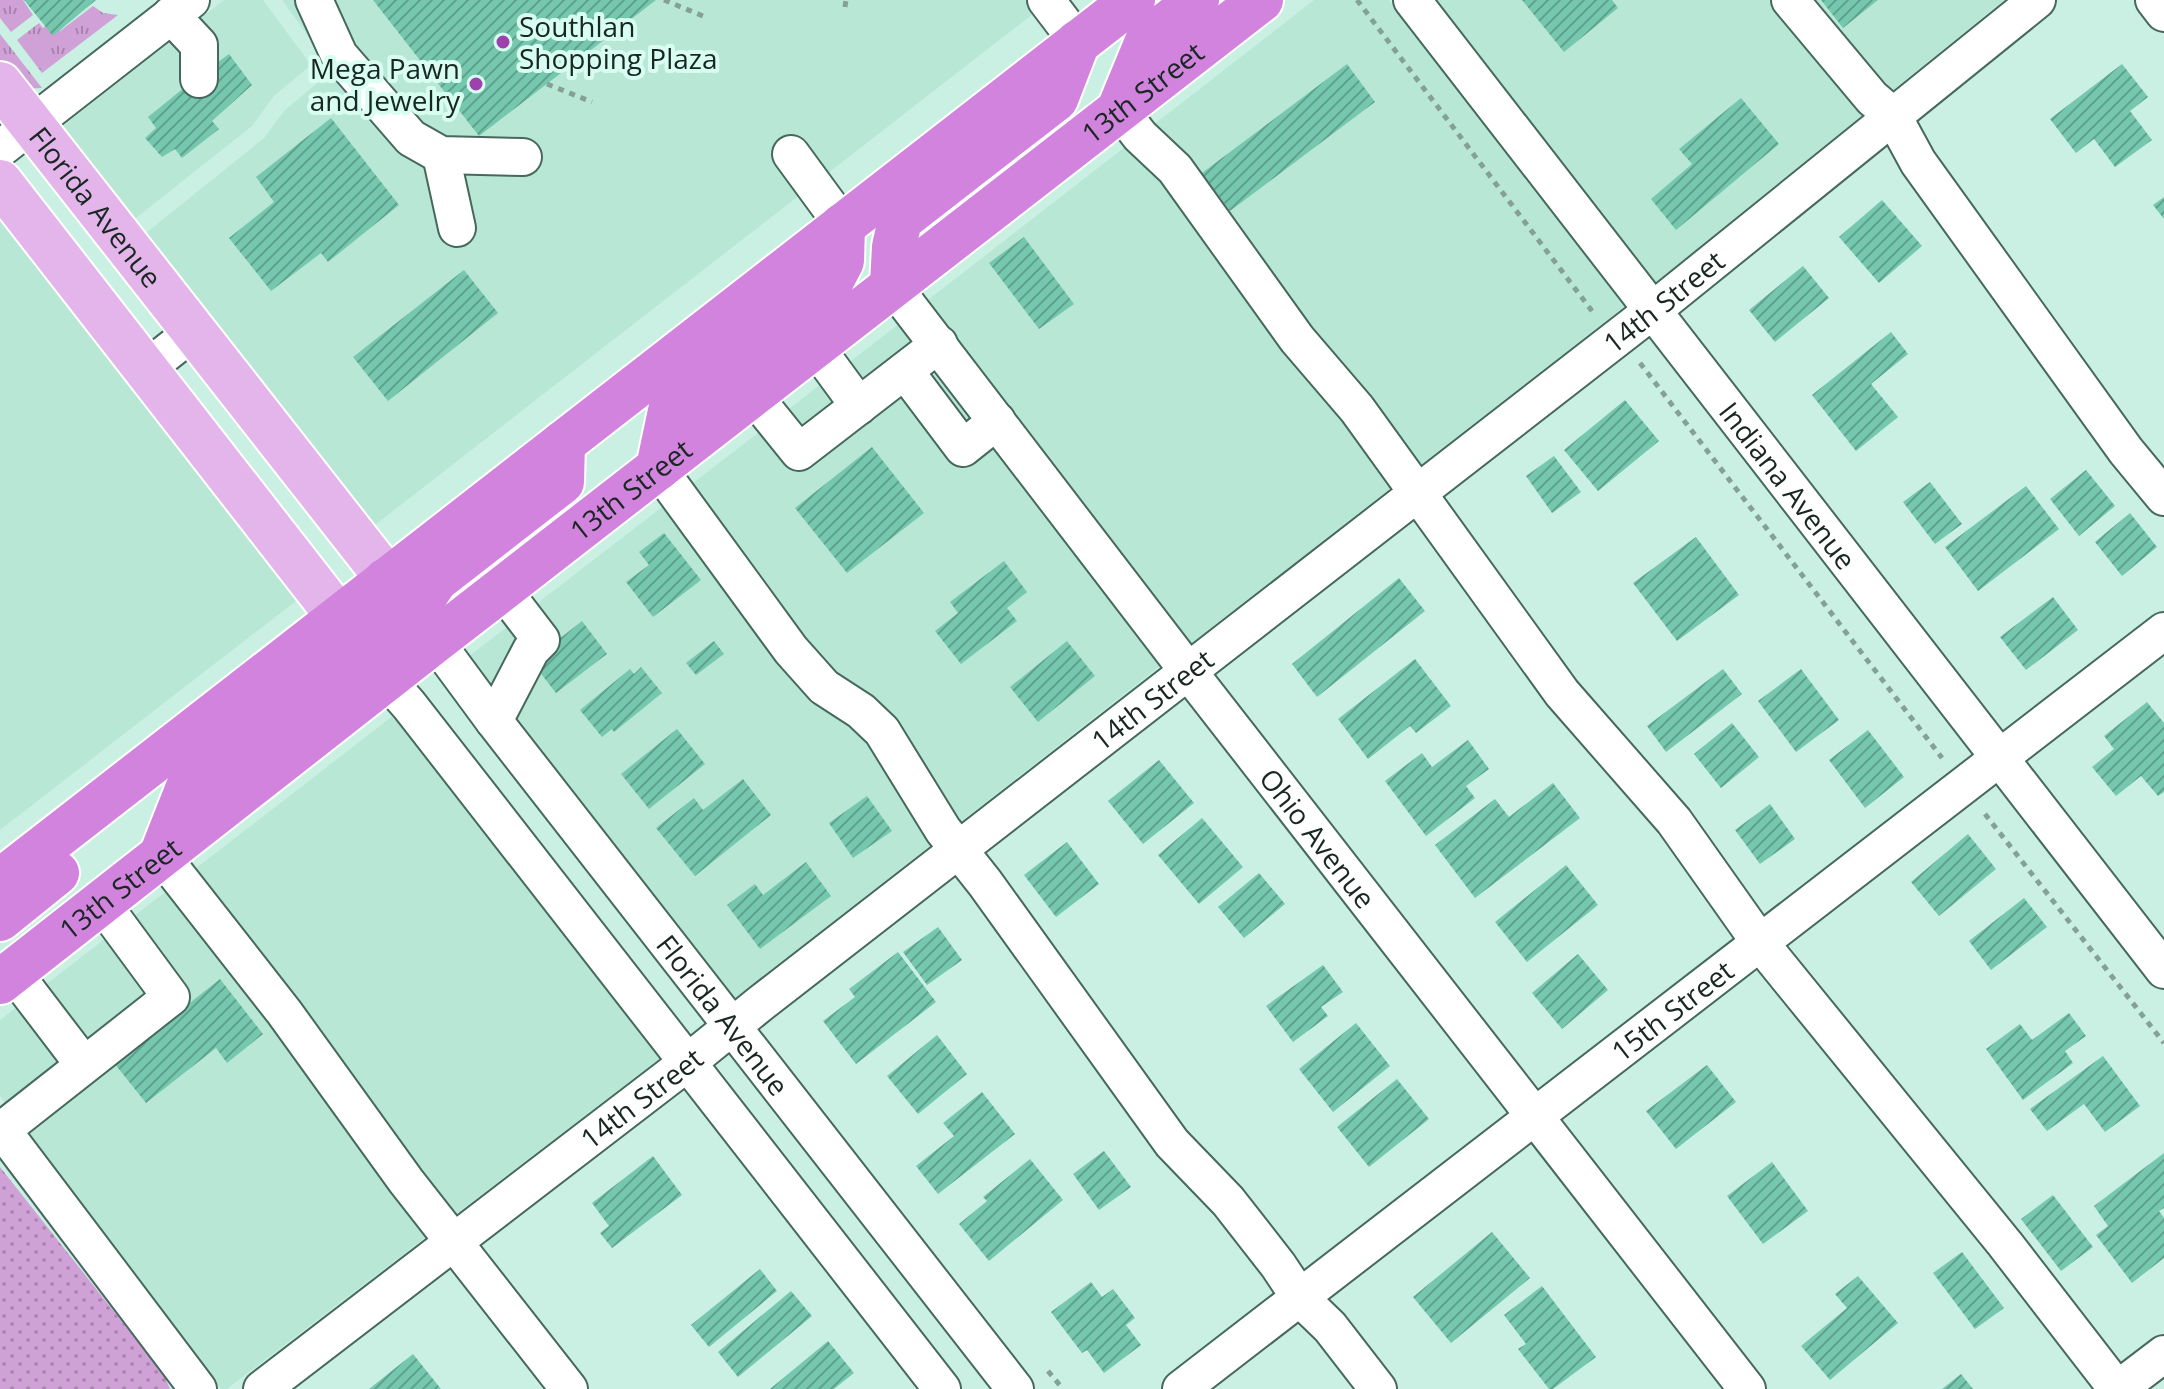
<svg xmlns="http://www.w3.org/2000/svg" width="2164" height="1389" font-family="'Open Sans',sans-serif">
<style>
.built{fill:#b9e7d6}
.grass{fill:url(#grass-tufts)}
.park{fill:url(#park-dots)}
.building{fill:url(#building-hatch)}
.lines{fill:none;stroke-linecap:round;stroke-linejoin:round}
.minor-casing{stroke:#46685d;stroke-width:40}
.major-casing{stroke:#fff;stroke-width:48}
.highway-casing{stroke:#fff;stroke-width:48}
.path{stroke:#85a197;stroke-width:5;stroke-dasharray:6 6;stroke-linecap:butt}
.minor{stroke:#fff;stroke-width:36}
.major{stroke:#e3b5eb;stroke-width:44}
.highway{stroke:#d183de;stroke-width:44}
.poi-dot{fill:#9d42ad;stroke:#d7fef0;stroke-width:3}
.labels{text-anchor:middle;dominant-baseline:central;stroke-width:8;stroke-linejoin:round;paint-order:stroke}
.poi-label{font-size:28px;fill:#192722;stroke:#d7fef0;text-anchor:start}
.street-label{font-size:28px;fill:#192722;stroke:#d7fef0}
</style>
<defs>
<pattern id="grass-tufts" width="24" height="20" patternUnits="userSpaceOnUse" patternTransform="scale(2)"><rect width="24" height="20" fill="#cfa1d6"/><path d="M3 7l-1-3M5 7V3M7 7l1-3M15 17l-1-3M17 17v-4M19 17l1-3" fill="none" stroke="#a783ad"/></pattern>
<pattern id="park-dots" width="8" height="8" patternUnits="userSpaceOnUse" patternTransform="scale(2)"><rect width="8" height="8" fill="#cfa1d6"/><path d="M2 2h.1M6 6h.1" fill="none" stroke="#a783ad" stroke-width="1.8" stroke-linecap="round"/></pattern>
<pattern id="building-hatch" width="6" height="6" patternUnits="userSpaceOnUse" patternTransform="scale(2)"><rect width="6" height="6" fill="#75c8ae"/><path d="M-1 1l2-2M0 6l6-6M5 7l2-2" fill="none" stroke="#5fa28d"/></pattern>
</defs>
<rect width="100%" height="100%" fill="#caf0e3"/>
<g class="built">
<path d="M224,0H263L311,65L274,96L252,126L131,222L59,129Z"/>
<path d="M282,0H1051L371,528L136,241L264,138L285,110L333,70Z"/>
<path d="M1314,0H1389L1625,306L1190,644L928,300Z"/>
<path d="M1435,0H2004L1654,284Z"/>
<path d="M0,211L301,597L0,830Z"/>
<path d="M900,323L1160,666L734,999L468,657Z"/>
<path d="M394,715L660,1058L227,1389H221L0,1096V1020Z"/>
</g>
<g class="grass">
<path d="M0,0H23L33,15L11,32L0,18Z"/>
<path d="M93,6L103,13L118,15L42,73L17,40L39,23L43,28L51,21L60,31Z"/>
<path d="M0,34L42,88L21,89L0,66Z"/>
</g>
<path class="park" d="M0,1167L164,1375L170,1389H0Z"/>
<g class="building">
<path d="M24,0H96L53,36Z"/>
<path d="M373,0H656L479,136Z"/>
<path d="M1522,0H1612L1618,8L1564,52Z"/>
<path d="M1821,0H1878L1843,28Z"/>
<path d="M229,54L252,85L212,121L219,129L182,158L175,149L162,157L145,138L156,128L148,117L185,87L193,96L215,80L207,70Z"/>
<path d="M1347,64L1375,102L1230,211L1202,173Z"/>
<path d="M2122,64L2148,97L2130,111L2152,140L2115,167L2094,139L2076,153L2050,119Z"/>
<path d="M1741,98L1779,144L1676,230L1651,199L1692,164L1679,149Z"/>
<path d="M331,118L399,205L328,262L321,253L271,291L229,238L274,202L256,177Z"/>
<path d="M2164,197V219L2153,205Z"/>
<path d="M1882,200L1922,246L1879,283L1839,237Z"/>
<path d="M1024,237L1074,304L1039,329L989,263Z"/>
<path d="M1803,266L1829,298L1775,342L1749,310Z"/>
<path d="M464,270L498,313L388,401L353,357Z"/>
<path d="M1891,332L1908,354L1871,384L1898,417L1856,451L1812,395Z"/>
<path d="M1625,400L1659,441L1598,491L1564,450Z"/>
<path d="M872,447L924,513L847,573L795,508Z"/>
<path d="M1554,456L1581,492L1552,513L1526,476Z"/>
<path d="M2086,470L2115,506L2079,536L2050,499Z"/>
<path d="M1930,482L1962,524L1935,544L1903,502Z"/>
<path d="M2026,486L2059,529L1978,591L1945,547Z"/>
<path d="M2130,513L2157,547L2122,576L2095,542Z"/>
<path d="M664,533L701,580L653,617L626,582L649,565L639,552Z"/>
<path d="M1696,537L1739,595L1677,641L1633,583Z"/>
<path d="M1004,561L1027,592L1007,608L1017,621L961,664L935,631L958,613L950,602Z"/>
<path d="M1399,578L1425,611L1317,697L1292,664Z"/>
<path d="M2053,597L2078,630L2026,670L2000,637Z"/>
<path d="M582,621L607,654L556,693L531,661Z"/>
<path d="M714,641L724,654L696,675L686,663Z"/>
<path d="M1067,641L1095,676L1038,722L1010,687Z"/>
<path d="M1415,659L1451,706L1416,733L1410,726L1368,759L1338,719Z"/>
<path d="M641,667L662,693L614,732L612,729L602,737L580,710L630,669L634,674Z"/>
<path d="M1723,669L1742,694L1666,752L1647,726Z"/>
<path d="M1801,669L1839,720L1796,752L1758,701Z"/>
<path d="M2147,702L2164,723V792L2158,796L2141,776L2116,796L2092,767L2114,749L2104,736Z"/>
<path d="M1732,723L1759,757L1721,788L1694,754Z"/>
<path d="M677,729L705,764L649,809L621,774Z"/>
<path d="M1868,730L1904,777L1865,808L1829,760Z"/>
<path d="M1468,740L1489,769L1466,786L1475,798L1426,836L1385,781L1422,753L1432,767Z"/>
<path d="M1159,760L1194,803L1143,844L1108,801Z"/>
<path d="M743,779L771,815L695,876L656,828L694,798L703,810Z"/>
<path d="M1553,783L1580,818L1475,898L1435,845L1495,799L1509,817Z"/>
<path d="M867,796L892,831L853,858L829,823Z"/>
<path d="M1770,804L1795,839L1760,864L1735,830Z"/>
<path d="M1202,818L1243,867L1199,904L1158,855Z"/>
<path d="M1968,834L1996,869L1939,916L1911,882Z"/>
<path d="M1067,842L1099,884L1056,917L1024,875Z"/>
<path d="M806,862L831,896L760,949L727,905L755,884L763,895Z"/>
<path d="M1566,865L1598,905L1527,962L1495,922Z"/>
<path d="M1259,873L1285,904L1244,938L1218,907Z"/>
<path d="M2024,898L2047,927L1991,970L1969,941Z"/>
<path d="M938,927L962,960L927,985L903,952Z"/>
<path d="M898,952L936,1002L856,1064L823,1021L855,997L849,989Z"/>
<path d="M1578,954L1608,990L1562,1029L1532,993Z"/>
<path d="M1323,965L1343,992L1321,1007L1328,1016L1293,1042L1266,1006Z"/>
<path d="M220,979L263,1034L227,1063L216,1048L146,1103L114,1063Z"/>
<path d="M2069,1013L2086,1036L2065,1051L2073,1063L2023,1100L1986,1049L2020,1024L2032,1040Z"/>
<path d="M1356,1023L1390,1066L1333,1112L1299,1069Z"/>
<path d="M937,1035L967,1074L918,1114L887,1076Z"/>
<path d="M2103,1056L2140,1106L2105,1132L2084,1104L2047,1131L2030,1109Z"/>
<path d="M1707,1065L1736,1102L1676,1149L1646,1111Z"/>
<path d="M1397,1079L1429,1119L1369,1167L1337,1127Z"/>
<path d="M982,1092L1015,1134L938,1194L916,1166L954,1136L943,1123Z"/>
<path d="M1104,1151L1131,1187L1099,1210L1073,1174Z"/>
<path d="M2164,1153V1208L2159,1211L2164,1218V1258L2132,1283L2096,1235L2108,1226L2094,1206Z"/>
<path d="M653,1156L682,1195L612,1248L600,1233L609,1226L592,1203Z"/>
<path d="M1030,1159L1063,1200L989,1261L959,1224L987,1201L983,1197Z"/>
<path d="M1772,1162L1808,1211L1763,1244L1727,1196Z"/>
<path d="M2053,1195L2093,1247L2061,1271L2021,1219Z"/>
<path d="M1492,1232L1530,1278L1451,1343L1413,1297Z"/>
<path d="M1962,1252L2004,1308L1975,1329L1933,1273Z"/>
<path d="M760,1269L777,1291L709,1347L691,1325Z"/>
<path d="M1858,1276L1898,1323L1830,1380L1801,1346L1847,1308L1835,1294Z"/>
<path d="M1091,1282L1102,1297L1113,1289L1135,1318L1126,1325L1141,1345L1104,1373L1087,1350L1082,1353L1051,1312Z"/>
<path d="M1542,1286L1596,1357L1553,1389H1549L1518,1349L1526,1344L1504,1315Z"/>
<path d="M791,1291L812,1316L738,1377L718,1352Z"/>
<path d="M828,1341L854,1373L834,1389H770Z"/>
<path d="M413,1354L441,1389H369Z"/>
<path d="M1961,1374L1973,1389H1942Z"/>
</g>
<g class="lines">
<defs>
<g id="minor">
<path d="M314,0L339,55L411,138L441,155L523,157"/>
<path d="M1046,0L1078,42"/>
<path id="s1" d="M1412,0L2164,970"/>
<path d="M1790,0L1872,98L1893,116L1918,162L2126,451L2164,497"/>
<path d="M2154,0L2164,13"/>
<path d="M171,15L199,45V79"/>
<path d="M1119,109L1140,136L1175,169L1297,339L1357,409L1562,693L1674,821L1761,944L2005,1244L2117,1389"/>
<path d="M0,149L191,0"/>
<path d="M791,154L843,225"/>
<path d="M441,155L457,228"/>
<path id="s2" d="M892,285L1188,671L1747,1389"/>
<path d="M815,346L859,406"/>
<path d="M146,369L194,331"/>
<path d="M905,371L963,448L997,421"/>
<path d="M753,395L799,452L939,344"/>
<path d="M658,468L791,650L824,687L861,711L882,731L943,830L985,883L1172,1143L1228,1201L1278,1265L1300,1298L1330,1327L1378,1389"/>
<path id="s3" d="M435,641L494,721L1015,1389"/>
<path d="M386,679L409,705L942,1389"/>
<path d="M494,721L531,650L541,640L502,589"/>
<path d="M161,855L284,1012L406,1181L569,1389"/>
<path d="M13,972L84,1065"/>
<path d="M0,1127L198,1389"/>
<path d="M2,1130L171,997L101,902"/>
<path id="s4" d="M262,1389L687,1063L761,1003L1652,311L2037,0"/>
<path id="s5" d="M1181,1389L2164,631"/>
<path d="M2118,1389L2164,1354"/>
</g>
<g id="major">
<path id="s6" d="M0,84L387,578"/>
<path d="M0,182L338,616"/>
</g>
<g id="highway">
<path d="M1120,107L1148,39L1197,0"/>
<path d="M892,285L894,247L900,220L1056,99L1078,42"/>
<path d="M658,468L670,411L829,286L842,261L843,225"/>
<path d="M388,674C405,642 415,607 437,579L562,482L563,443"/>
<path d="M162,853L188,787L348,659L362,637L386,580"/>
<path d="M0,881L1133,0"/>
<path d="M0,919L57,873"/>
<path id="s7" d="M0,982L435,641L1261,0"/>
</g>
</defs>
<use href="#minor" class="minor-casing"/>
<use href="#major" class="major-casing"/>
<use href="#highway" class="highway-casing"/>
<g class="path">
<path d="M664,0L703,16"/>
<path d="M1357,0L1592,311"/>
<path d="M845,7L846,0"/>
<path d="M547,84L592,102"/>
<path d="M1640,363L1942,758"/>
<path d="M1985,814L2164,1043"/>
<path d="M1048,1371L1063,1389"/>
</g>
<use href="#minor" class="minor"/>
<use href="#major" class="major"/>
<use href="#highway" class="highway"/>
</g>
<g class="poi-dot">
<circle cx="503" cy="42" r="8"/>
<circle cx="476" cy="84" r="8"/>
</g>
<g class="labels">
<g class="poi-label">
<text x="519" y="26">Southlan<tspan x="519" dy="32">Shopping Plaza</tspan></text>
<text x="460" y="68" text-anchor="end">Mega Pawn<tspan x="460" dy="32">and Jewelry</tspan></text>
</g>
<g class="street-label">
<text stroke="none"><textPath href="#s7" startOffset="1448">13th Street</textPath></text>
<text stroke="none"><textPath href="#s6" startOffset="156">Florida Avenue</textPath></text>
<text stroke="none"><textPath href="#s4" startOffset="1774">14th Street</textPath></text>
<text stroke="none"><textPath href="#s1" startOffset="614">Indiana Avenue</textPath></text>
<text stroke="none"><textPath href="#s7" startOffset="800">13th Street</textPath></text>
<text stroke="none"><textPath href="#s4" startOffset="1126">14th Street</textPath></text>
<text stroke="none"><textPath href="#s2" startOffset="698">Ohio Avenue</textPath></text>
<text stroke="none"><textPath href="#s7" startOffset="152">13th Street</textPath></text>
<text stroke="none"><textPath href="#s5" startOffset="620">15th Street</textPath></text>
<text stroke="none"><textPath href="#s3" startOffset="472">Florida Avenue</textPath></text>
<text stroke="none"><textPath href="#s4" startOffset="478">14th Street</textPath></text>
</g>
</g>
</svg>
